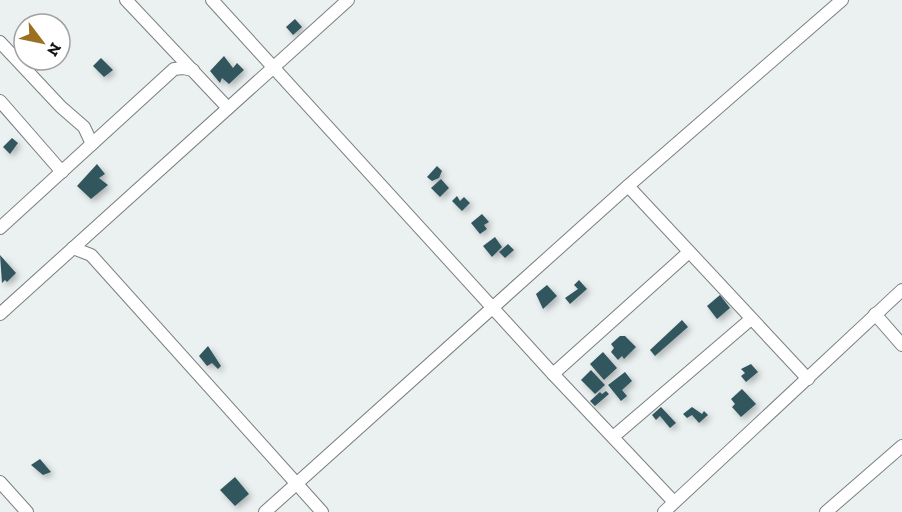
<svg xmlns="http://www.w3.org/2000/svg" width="902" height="512" font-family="'Zilla Slab',serif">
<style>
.building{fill:#32565d;filter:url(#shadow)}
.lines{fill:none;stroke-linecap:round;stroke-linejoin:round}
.minor-casing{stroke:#7a7f80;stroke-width:14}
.minor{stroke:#fff;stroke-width:12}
</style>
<defs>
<filter id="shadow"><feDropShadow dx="3" dy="3" stdDeviation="3" flood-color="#0004"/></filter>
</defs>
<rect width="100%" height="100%" fill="#ebf0f1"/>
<g class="building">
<path d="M295,19L302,27L293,35L286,27Z"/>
<path d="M224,56L233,68L237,63L244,70L229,84L222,78L220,83L210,71Z"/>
<path d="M101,58L113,70L104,77L93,66Z"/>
<path d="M12,138L18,143L10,154L3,147Z"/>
<path d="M97,164L105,174L99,178L108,185L91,199L77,186Z"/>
<path d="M437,166L442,171L439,178L432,181L427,177Z"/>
<path d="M441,179L449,188L440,197L431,188Z"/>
<path d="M457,196L460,201L464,197L470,203L462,211L452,201Z"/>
<path d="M482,214L489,222L484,225L487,229L480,234L471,223Z"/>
<path d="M495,237L502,247L492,257L483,246Z"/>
<path d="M508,244L514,250L505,258L499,252Z"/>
<path d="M0,255L16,273L7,282L5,280L2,283Z"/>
<path d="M579,280L587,289L570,304L565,298L578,289L574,285Z"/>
<path d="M547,285L557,296L543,309L536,294Z"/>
<path d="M720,295L730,308L717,319L707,306Z"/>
<path d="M682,320L688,327L655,356L650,350Z"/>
<path d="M620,336H625L636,347L624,359L622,356L618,360L611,352L614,348L611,344Z"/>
<path d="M208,346L221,366L218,369L212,363L207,366L199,356Z"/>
<path d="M603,352L617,368L604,380L590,364Z"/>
<path d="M751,364L758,372L746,382L741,376L745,373L741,369Z"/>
<path d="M591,370L605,385L595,394L581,380Z"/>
<path d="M625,372L632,381L622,390L627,396L621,401L608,385Z"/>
<path d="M742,389L756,404L741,417L732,407L735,404L731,399Z"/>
<path d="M606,391L609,394L595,406L590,401L600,392L602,394Z"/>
<path d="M661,407L676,423L670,428L660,416L656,420L652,415Z"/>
<path d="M692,407L702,414L704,411L708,415L699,423L692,415L687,418L683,414Z"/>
<path d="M40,459L51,472L43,475L31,465Z"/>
<path d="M235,477L249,494L235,506L220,490Z"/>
</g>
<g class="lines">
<defs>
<g id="minor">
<path d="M126,0L228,108"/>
<path d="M212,0L553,374L674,502"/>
<path d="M0,42L61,107L84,127L92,144"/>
<path d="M0,101L62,172"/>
<path d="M628,186L808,379"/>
<path d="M0,228L174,69L183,68L193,70"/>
<path d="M73,248L91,255L322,512"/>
<path d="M0,314L348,0"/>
<path d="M875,314L902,345"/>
<path d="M553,374L689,252"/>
<path d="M613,437L751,319"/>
<path d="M0,482L27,512"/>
<path d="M265,512L628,186L842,0"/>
<path d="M664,512L902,290"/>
<path d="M826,512L902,446"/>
</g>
</defs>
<use href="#minor" class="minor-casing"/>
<use href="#minor" class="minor"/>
</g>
<g transform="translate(42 42) rotate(122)"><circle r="28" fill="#ffffff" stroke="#a1a1a1" stroke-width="1.5"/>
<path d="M0-4.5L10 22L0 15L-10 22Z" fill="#9d7021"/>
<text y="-9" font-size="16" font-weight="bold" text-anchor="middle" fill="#131515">N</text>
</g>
</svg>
